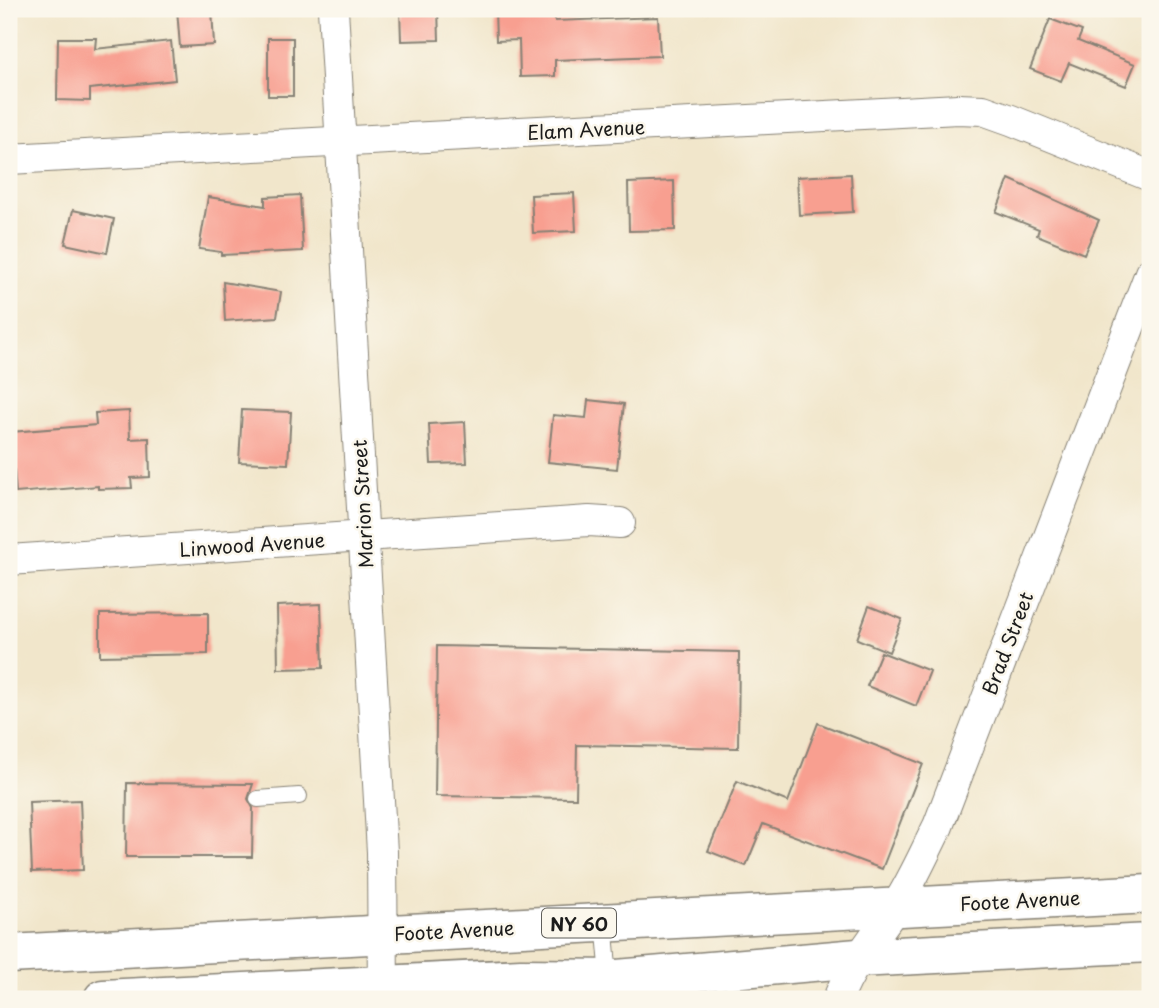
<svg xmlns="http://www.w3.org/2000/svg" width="1159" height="1008" font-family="'Playpen Sans',sans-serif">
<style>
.building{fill:#f89f90}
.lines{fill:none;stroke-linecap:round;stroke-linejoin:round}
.lane-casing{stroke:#868174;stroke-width:18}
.street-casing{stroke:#868174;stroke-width:32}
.highway-casing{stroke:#868174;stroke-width:41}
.lane{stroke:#fff;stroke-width:16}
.street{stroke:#fff;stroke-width:30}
.highway{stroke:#fff;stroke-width:38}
.labels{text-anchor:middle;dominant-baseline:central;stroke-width:5;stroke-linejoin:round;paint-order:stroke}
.shield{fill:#fbf7ec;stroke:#5f5e5a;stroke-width:2}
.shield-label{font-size:18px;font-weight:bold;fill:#1c1c1c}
.street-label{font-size:19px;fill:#1c1c1c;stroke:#fbf7ec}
</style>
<rect width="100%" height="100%" fill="#fbf7ec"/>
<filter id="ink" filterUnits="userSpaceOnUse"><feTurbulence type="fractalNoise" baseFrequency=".0143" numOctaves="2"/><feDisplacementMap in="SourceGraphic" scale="14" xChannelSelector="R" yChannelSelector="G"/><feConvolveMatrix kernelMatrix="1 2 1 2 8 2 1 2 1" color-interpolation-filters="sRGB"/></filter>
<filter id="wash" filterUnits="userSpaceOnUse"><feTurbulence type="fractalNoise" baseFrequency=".00686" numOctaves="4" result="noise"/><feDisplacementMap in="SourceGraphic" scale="28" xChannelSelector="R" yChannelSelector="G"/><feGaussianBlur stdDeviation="1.57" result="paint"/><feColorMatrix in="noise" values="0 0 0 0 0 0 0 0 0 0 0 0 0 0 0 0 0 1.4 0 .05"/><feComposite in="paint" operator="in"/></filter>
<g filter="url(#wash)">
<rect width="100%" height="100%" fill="#f1e6cb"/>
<g id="blocks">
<g class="building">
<path d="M177,9H212L214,45L180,47Z"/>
<path d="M400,9H438L439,40L401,41Z"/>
<path d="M495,9H554L555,21L658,17L660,56L555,60V76L520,77L519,40L496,41Z"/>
<path d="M1050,19L1082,31L1078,41L1135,64L1126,86L1069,63L1061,81L1030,69Z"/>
<path d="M58,38H96L95,49L171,41L175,80L90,89V101L57,100Z"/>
<rect x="268" y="38" width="25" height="58"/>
<path d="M851,174L853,212L799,215L797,177Z"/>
<path d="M1009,179L1099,220L1084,254L1037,235L1039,229L996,212Z"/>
<path d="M674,181L675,230L629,231L628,183Z"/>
<path d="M574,193L576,231L533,233L531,195Z"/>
<path d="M300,195L303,251L221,255V252L199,249L208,197L265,206V197Z"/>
<path d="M73,210L114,219L107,253L65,244Z"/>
<path d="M223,282L281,292L277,317L225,321Z"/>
<path d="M588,400L624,404L617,469L548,462L553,415L586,418Z"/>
<path d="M242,410L291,412L288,464L239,462Z"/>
<path d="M129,411L130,439L149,438L150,477L131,478L132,488L98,489V486L16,493L11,432L96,425L95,413Z"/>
<path d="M465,422L467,463L431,464L429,424Z"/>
<path d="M321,604L323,668L278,669L277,606Z"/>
<path d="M869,606L902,619L889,652L857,639Z"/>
<path d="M208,613V654L100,656V614Z"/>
<path d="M437,646L739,652L738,748L577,745L576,798L435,796Z"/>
<path d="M881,652L930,671L916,706L867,686Z"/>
<path d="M818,723L923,764L882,869L763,824L746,866L708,851L737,781L788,802Z"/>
<path d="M127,783L253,784L248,799L253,808L252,857H126Z"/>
<path d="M80,800L83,870L32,872L29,802Z"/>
</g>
</g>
</g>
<g filter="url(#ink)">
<use href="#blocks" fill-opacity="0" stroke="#868174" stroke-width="2"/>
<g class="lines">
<defs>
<g id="lane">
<path d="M258,799L299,796"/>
<path d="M604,922L611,999"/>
</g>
<g id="street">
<path d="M333,9L382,852L383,999"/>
<path d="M9,159L958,109L983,110L1011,120L1150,176"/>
<path d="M9,560L589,521L620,523"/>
<path d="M838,999C851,965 874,938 895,908C912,882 924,854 938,826L1150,273"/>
</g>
<g id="highway">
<path d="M9,954L1150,894"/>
<path d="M103,999L521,978L617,979L858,958L1150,943"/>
</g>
</defs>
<use href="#lane" class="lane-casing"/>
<use href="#street" class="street-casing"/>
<use href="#highway" class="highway-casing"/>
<use href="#lane" class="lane"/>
<use href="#street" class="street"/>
<use href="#highway" class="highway"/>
</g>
</g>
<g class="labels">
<rect class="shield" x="542" y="908.5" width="74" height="29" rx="5"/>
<g class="shield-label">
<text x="579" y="923">NY 60</text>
</g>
<g class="street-label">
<text transform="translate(586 129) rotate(-3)">Elam Avenue</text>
<text transform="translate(362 504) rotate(-93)">Marion Street</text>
<text transform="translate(252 544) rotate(-4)">Linwood Avenue</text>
<text transform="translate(1007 643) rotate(-69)">Brad Street</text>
<text transform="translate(1020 900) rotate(-3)">Foote Avenue</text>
<text transform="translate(454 930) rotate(-3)">Foote Avenue</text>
</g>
</g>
<rect width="1159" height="1008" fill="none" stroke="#fbf7ec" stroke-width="35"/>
</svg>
